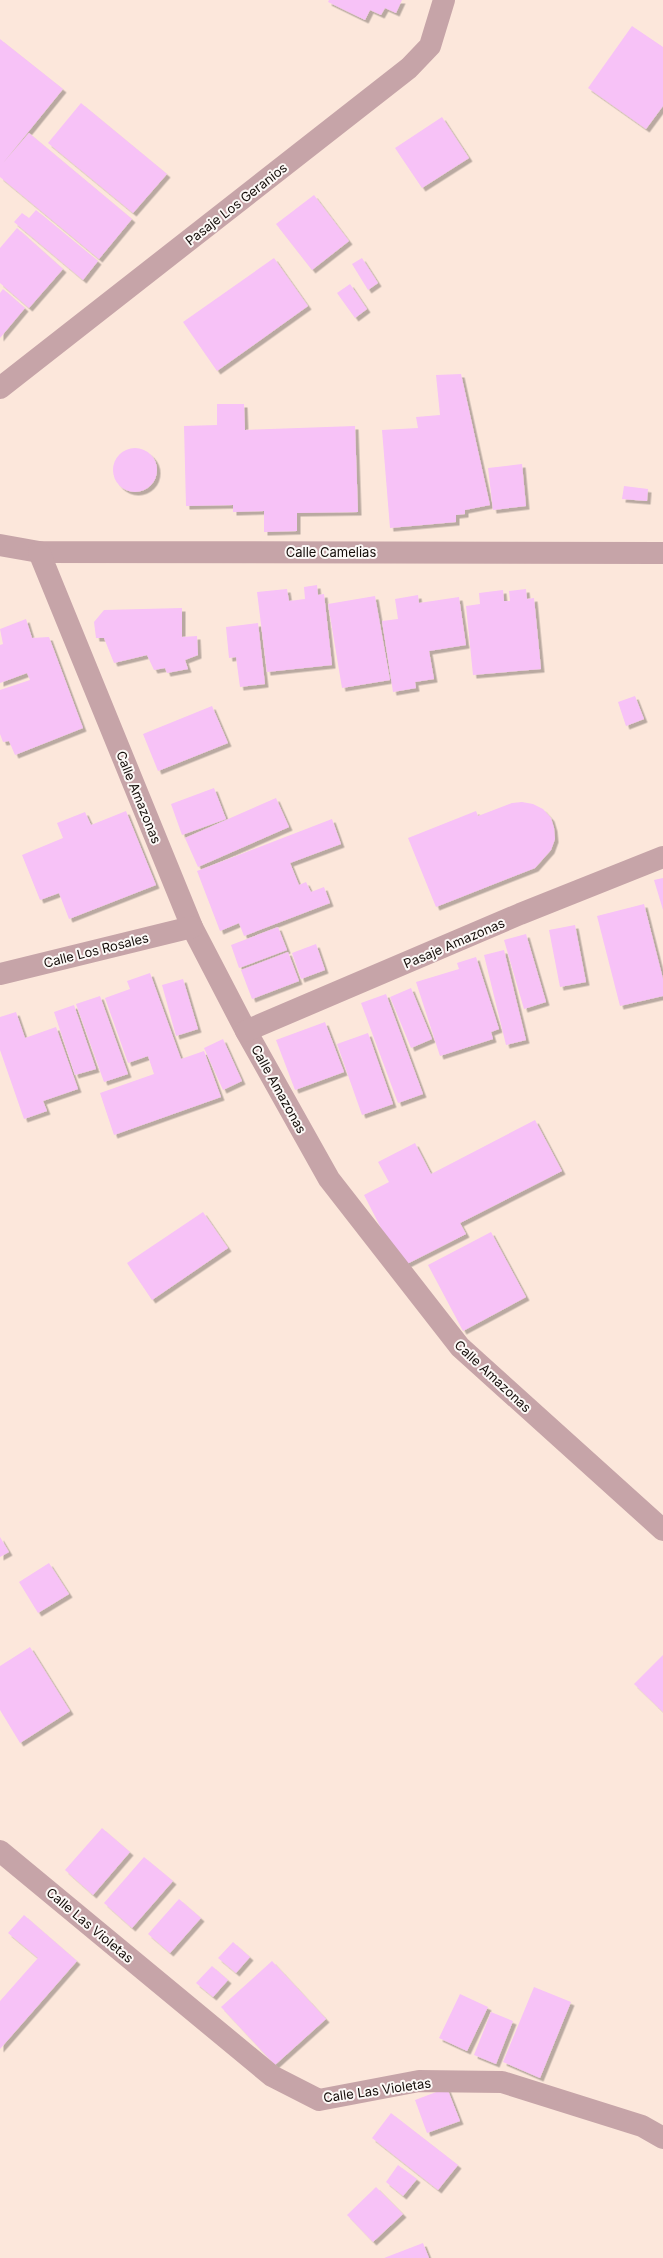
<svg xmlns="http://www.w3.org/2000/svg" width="663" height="2258" font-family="Inter,sans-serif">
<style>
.building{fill:#f7c2f7;filter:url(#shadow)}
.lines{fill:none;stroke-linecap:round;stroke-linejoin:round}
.minor{stroke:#c6a4a8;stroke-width:22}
.labels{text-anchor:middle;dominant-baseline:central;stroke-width:4;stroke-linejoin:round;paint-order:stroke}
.street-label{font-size:13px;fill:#130c08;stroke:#fcf8f6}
</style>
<defs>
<filter id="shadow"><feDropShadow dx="3.5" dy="3.5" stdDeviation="0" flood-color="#0004"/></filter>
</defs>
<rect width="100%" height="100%" fill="#fce7db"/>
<g class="building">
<path d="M329,0H402L396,13L385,8L381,15L370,10L365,20L328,2Z"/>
<path d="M632,26L663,47V106L646,129L588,88Z"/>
<path d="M0,39L63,89L3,163L29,133L132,219L99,259L0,177Z"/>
<path d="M81,103L167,174L133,213L48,143Z"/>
<path d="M442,117L469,158L422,188L395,148Z"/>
<path d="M314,195L349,241L312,270L276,224Z"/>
<path d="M36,210L98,261L83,280L14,222L22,213L29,218Z"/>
<path d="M17,228L63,269L29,308L0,283V248Z"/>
<path d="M274,258L308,306L217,371L183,322Z"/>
<path d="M362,258L378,283L368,290L352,264Z"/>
<path d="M350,284L367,309L355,318L337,293Z"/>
<path d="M3,289L25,308L0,338V293Z"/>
<path d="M461,374L490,505L465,510V514L456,515V522L390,528L382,430L418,428L416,417L440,415L436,375Z"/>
<path d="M217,404H244L245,430L355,426L358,512L297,513V531L264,532V511L233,512V505L186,506L184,426L217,425Z"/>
<circle cx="135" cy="470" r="22"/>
<path d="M522,464L526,506L493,510L488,468Z"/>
<path d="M624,486L648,489L647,501L622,499Z"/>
<path d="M317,585L318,595L324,594L332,665L267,672L257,592L287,589L289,601L305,599L304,587Z"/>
<path d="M526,589L527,599L534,598L541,669L473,675L466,606L480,604L479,593L503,590L504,601H510L509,591Z"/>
<path d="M418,595L419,603L459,597L466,645L429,651L434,679L415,682L416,688L393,692L382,621L398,619L395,599Z"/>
<path d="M375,596L390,680L342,688L328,604Z"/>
<path d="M182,608V637L197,636L198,655L185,660L188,669L167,673L165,668L154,670L147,655L114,663L104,638H96L94,622L104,610Z"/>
<path d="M26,619L32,638L49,637L83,728L15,755L9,741L3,742L0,734V690L30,680L27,673L0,683V645L3,644L0,629Z"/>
<path d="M258,623L265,684L240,687L236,657L229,658L226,627Z"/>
<path d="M635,696L644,719L626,726L618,702Z"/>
<path d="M212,706L228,743L158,771L143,734Z"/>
<path d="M214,788L226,819L182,835L171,804Z"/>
<path d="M276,798L289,827L198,867L185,838Z"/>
<path d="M522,802L533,804L543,809L551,818L554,828L555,839L551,850L535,868L436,907L408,838L476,811L478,816L512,803Z"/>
<path d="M126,811L156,885L69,919L59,893L40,900L22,855L63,838L57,823L85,812L91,825Z"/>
<path d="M332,819L341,844L290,863L299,885L306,882L311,892L324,887L330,903L244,936L239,923L220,931L197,871Z"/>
<path d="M663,878V910L654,880Z"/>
<path d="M644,904L663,979V996L620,1006L597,916Z"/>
<path d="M575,925L586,982L560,987L549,930Z"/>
<path d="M278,927L287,950L239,968L231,945Z"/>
<path d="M526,934L546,1002L524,1009L504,940Z"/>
<path d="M316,944L325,970L301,979L292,953Z"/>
<path d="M504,950L526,1040L506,1045L484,955Z"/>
<path d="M288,952L299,981L252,999L241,970Z"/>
<path d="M476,957L499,1029L491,1032L493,1039L440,1056L416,982L459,969L457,963Z"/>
<path d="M150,973L181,1059L204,1051L221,1097L114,1135L100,1093L154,1074L148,1056L128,1063L105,998L130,989L127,981Z"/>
<path d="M183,979L198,1029L176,1036L162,985Z"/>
<path d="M411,988L432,1039L411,1048L390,997Z"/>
<path d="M386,994L423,1094L398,1103L361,1003Z"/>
<path d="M100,996L128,1074L104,1082L76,1004Z"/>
<path d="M74,1005L96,1069L75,1075L54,1012Z"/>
<path d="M16,1012L25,1038L56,1027L78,1089L43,1101L47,1111L24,1119L0,1050V1017Z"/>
<path d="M325,1022L344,1072L295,1090L276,1040Z"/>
<path d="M368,1033L393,1104L362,1115L337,1044Z"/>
<path d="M223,1039L242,1081L223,1090L204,1048Z"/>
<path d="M535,1120L562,1171L460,1223L466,1234L401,1267L364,1195L389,1182L378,1162L415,1143L431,1174Z"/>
<path d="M203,1212L228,1248L152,1300L127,1263Z"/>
<path d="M491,1232L526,1297L463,1331L428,1265Z"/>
<path d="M0,1537L9,1552L0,1557Z"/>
<path d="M49,1563L69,1594L38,1613L19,1582Z"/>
<path d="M30,1647L70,1711L20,1743L0,1710V1666Z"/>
<path d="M663,1655V1712L634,1684Z"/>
<path d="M102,1828L130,1852L93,1895L65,1870Z"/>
<path d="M144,1857L173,1881L132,1928L104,1903Z"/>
<path d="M179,1899L201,1918L170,1953L148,1934Z"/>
<path d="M24,1915L77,1961L0,2049V2001L38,1958L8,1933Z"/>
<path d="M233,1942L250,1957L236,1973L218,1958Z"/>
<path d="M272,1961L326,2019L275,2065L221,2007Z"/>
<path d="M212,1966L228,1980L213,1997L196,1983Z"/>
<path d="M534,1987L571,2002L540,2078L503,2062Z"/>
<path d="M460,1994L488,2007L467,2051L439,2038Z"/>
<path d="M491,2012L513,2021L496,2064L474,2055Z"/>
<path d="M447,2088L460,2121L427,2133L415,2100Z"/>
<path d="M391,2113L458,2165L438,2190L372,2138Z"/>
<path d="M398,2165L417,2179L403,2196L386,2182Z"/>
<path d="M376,2187L403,2214L373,2242L347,2215Z"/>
<path d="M423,2243L429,2258H384Z"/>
</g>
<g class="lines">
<g class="minor">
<path d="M0,388L409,68L430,46L444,0"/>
<path d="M0,545L39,552L663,553"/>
<path d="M39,552L192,927L246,1031L329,1179L460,1347L663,1530"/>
<path d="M0,974L192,927"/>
<path d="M246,1031L520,914L663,857"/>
<path d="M0,1851L272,2076L319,2100L419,2081L502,2082L642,2126L663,2138"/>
</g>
</g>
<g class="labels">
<g class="street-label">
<text transform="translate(236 204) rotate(-38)">Pasaje Los Geranios</text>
<text x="331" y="552">Calle Camelias</text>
<text transform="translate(139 797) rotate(68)">Calle Amazonas</text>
<text transform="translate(454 943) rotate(-23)">Pasaje Amazonas</text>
<text transform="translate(96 950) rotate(-14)">Calle Los Rosales</text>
<text transform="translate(279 1089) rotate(61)">Calle Amazonas</text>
<text transform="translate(493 1376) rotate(43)">Calle Amazonas</text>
<text transform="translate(90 1925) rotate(40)">Calle Las Violetas</text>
<text transform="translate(377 2090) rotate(-8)">Calle Las Violetas</text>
</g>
</g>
</svg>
